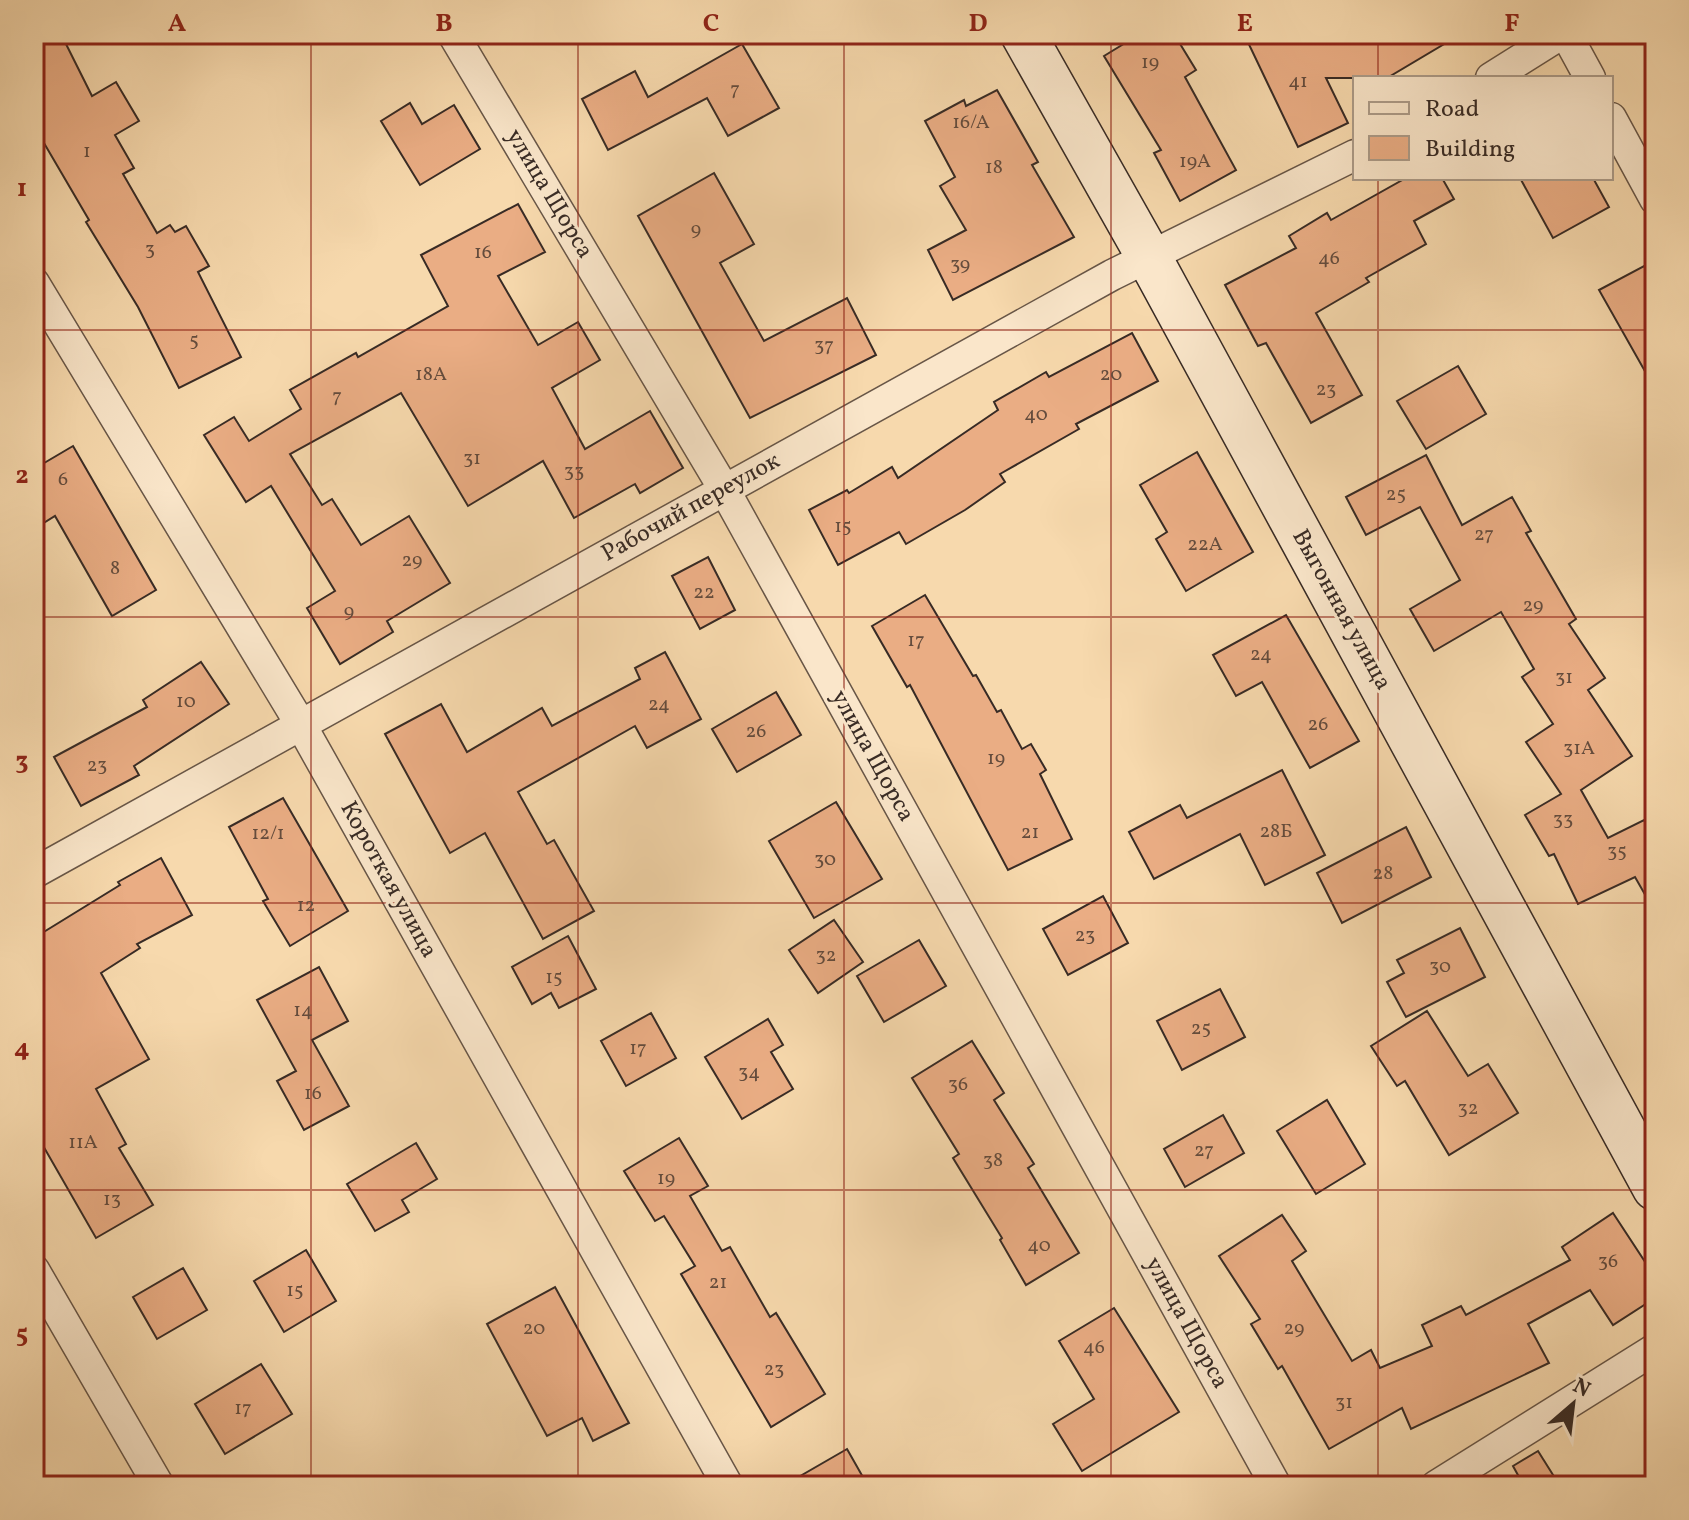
<svg xmlns="http://www.w3.org/2000/svg" width="1689" height="1520" font-family="Vollkorn,serif">
<style>
.building{fill:#eaad84;stroke:#382b25;stroke-width:2}
.lines{fill:none;stroke-linecap:round;stroke-linejoin:round}
.street-casing{stroke:#685647;stroke-width:33}
.secondary-casing{stroke:#382b25;stroke-width:47}
.street{stroke:#fae6ca;stroke-width:30}
.secondary{stroke:#fae6ca;stroke-width:44}
.grid{fill:none;stroke:#8f2418;stroke-width:2;stroke-opacity:0.55}
.labels{text-anchor:middle;dominant-baseline:central;stroke-width:6;stroke-linejoin:round;paint-order:stroke}
.number-label{font-size:20px;fill:#644c3d}
.street-label{font-size:24px;fill:#382b25;stroke:#fae6ca}
.neatline{fill:none;stroke:#8f2418;stroke-width:3}
.grid-label{font-size:26px;text-anchor:middle;font-weight:bold;fill:#8f2418}
</style>
<rect width="100%" height="100%" fill="#f7d9ad"/>
<filter id="stains"><feTurbulence type="fractalNoise" baseFrequency=".0025" numOctaves="4"/><feColorMatrix values="0 0 0 0 .2 0 0 0 0 .09 0 0 0 0 .02 0 0 0 .5 -.17"/></filter>
<radialGradient id="worn" r=".72"><stop offset=".6" stop-color="#630" stop-opacity="0"/><stop offset="1" stop-color="#630" stop-opacity=".3"/></radialGradient>
<g class="building">
<path d="M47,34H61L92,96L116,82L139,121L115,135L134,168L123,174L157,233L170,225L175,232L186,226L209,266L198,272L241,357L179,388L138,307L86,222L89,220L34,126V41Z"/>
<path d="M1140,34H1174L1196,70L1185,77L1236,170L1180,201L1154,153L1161,150L1104,56Z"/>
<path d="M1244,34H1461L1387,78H1326L1348,123L1298,147Z"/>
<path d="M742,44L779,108L728,136L707,98L608,150L582,99L635,71L648,97Z"/>
<path d="M997,90L1038,162L1032,165L1074,237L953,300L928,250L966,230L940,186L955,177L925,121L964,100L966,106Z"/>
<path d="M410,103L422,124L454,105L480,149L420,185L381,121Z"/>
<path d="M714,173L754,244L720,263L764,341L847,298L876,355L750,418L638,216Z"/>
<path d="M1406,178H1442L1454,199L1414,221L1426,244L1366,278L1369,282L1316,313L1362,395L1311,423L1266,343L1258,346L1225,285L1296,248L1289,236L1327,213L1331,220Z"/>
<path d="M1520,178H1593L1609,207L1553,238Z"/>
<path d="M518,204L545,252L498,276L538,345L578,322L600,360L552,388L585,449L650,411L683,468L640,493L635,484L574,518L543,461L468,506L401,393L290,454L322,505L332,499L361,545L409,516L450,583L387,621L393,632L340,664L307,608L335,591L271,486L246,502L204,435L234,417L249,441L301,409L290,390L356,353L358,357L448,306L421,255Z"/>
<path d="M1644,266L1655,286V389L1599,290Z"/>
<path d="M1132,333L1158,381L1076,424L1079,429L1000,474L1005,482L965,510L906,544L899,532L838,565L809,510L847,490L849,493L892,467L898,478L998,410L994,402L1046,372L1049,377Z"/>
<path d="M1458,366L1486,414L1426,449L1397,401Z"/>
<path d="M73,446L156,590L112,616L55,516L34,529V469Z"/>
<path d="M1197,452L1253,552L1186,591L1156,539L1167,532L1140,485Z"/>
<path d="M1426,455L1462,525L1512,497L1531,531L1526,533L1576,619L1569,624L1605,678L1588,690L1632,756L1581,790L1608,838L1644,820L1655,842V912L1635,877L1578,904L1554,854L1549,856L1525,815L1561,794L1526,742L1553,724L1522,677L1534,669L1501,612L1434,651L1410,609L1460,580L1420,507L1366,535L1346,497Z"/>
<path d="M708,557L735,610L700,629L672,576Z"/>
<path d="M925,595L973,676L976,675L997,712L1001,710L1022,749L1031,744L1046,770L1040,774L1072,839L1008,870L910,685L907,687L872,626Z"/>
<path d="M1286,615L1359,741L1310,768L1262,682L1236,696L1213,655Z"/>
<path d="M665,652L701,719L647,748L635,726L518,792L547,844L554,840L594,911L543,939L485,833L450,853L385,734L441,704L467,752L542,708L552,726L640,679L635,668Z"/>
<path d="M201,662L229,704L134,766L139,775L81,806L54,757L147,707L143,700Z"/>
<path d="M776,692L801,735L737,772L712,729Z"/>
<path d="M1282,770L1325,855L1265,885L1240,834L1154,879L1129,832L1180,805L1187,818Z"/>
<path d="M283,798L348,911L290,946L263,901L268,899L229,827Z"/>
<path d="M836,802L882,879L814,918L769,841Z"/>
<path d="M1406,827L1431,877L1342,923L1317,873Z"/>
<path d="M161,858L192,915L137,944L140,948L101,973L149,1059L96,1089L126,1144L119,1148L153,1205L96,1238L34,1130V938L120,885L118,882Z"/>
<path d="M1103,896L1128,943L1068,975L1043,929Z"/>
<path d="M834,920L863,962L818,993L789,950Z"/>
<path d="M1460,928L1485,977L1406,1017L1387,982L1404,973L1397,960Z"/>
<path d="M568,936L596,989L559,1008L551,993L532,1004L512,967Z"/>
<path d="M919,940L946,986L884,1022L857,976Z"/>
<path d="M319,967L348,1021L312,1040L349,1106L304,1130L277,1081L296,1071L257,1000Z"/>
<path d="M1220,989L1245,1037L1182,1070L1157,1021Z"/>
<path d="M1427,1011L1468,1076L1488,1064L1518,1113L1449,1155L1405,1081L1397,1086L1371,1046Z"/>
<path d="M651,1013L676,1058L626,1086L601,1041Z"/>
<path d="M768,1019L783,1045L771,1052L793,1089L742,1119L705,1057Z"/>
<path d="M972,1041L1004,1093L994,1100L1034,1164L1028,1168L1079,1253L1026,1285L1000,1240L1002,1238L953,1158L959,1154L912,1078Z"/>
<path d="M1327,1100L1365,1164L1316,1194L1277,1131Z"/>
<path d="M1223,1115L1244,1153L1185,1187L1164,1149Z"/>
<path d="M679,1138L708,1186L690,1196L722,1251L730,1247L770,1317L776,1313L825,1394L771,1427L681,1274L695,1266L664,1216L655,1221L624,1171Z"/>
<path d="M416,1143L437,1179L402,1200L409,1212L375,1231L347,1184Z"/>
<path d="M1613,1213L1655,1277V1298L1613,1325L1590,1290L1528,1324L1549,1363L1411,1429L1402,1408L1329,1449L1282,1366L1278,1369L1251,1324L1260,1319L1219,1256L1282,1215L1306,1251L1292,1261L1352,1361L1371,1350L1380,1368L1432,1346L1422,1325L1461,1306L1466,1315L1570,1260L1562,1247Z"/>
<path d="M306,1250L336,1301L284,1332L254,1281Z"/>
<path d="M183,1268L207,1310L157,1339L133,1297Z"/>
<path d="M555,1287L629,1423L593,1441L582,1418L547,1436L487,1324Z"/>
<path d="M1114,1308L1179,1412L1082,1471L1053,1424L1094,1399L1059,1341Z"/>
<path d="M261,1364L292,1414L225,1454L195,1404Z"/>
<path d="M847,1449L868,1486H783Z"/>
<path d="M1538,1451L1560,1486H1524L1513,1466Z"/>
</g>
<g class="lines">
<defs>
<g id="street">
<path d="M453,34L724,489L1276,1486"/>
<path d="M1566,34L1590,78"/>
<path d="M1491,78L1561,34"/>
<path d="M1611,118L1655,199"/>
<path d="M34,283L301,725L728,1486"/>
<path d="M34,873L1112,275L1355,155"/>
<path d="M34,1270L159,1486"/>
<path d="M1436,1486L1655,1349"/>
</g>
<path id="secondary" d="M1023,34L1150,259L1655,1188"/>
</defs>
<use href="#street" class="street-casing"/>
<use href="#secondary" class="secondary-casing"/>
<use href="#street" class="street"/>
<use href="#secondary" class="secondary"/>
</g>
<path class="grid" d="M311,34V1486M578,34V1486M844,34V1486M1111,34V1486M1378,34V78M1378,178V1486M34,330H1655M34,617H1655M34,903H1655M34,1190H1655"/>
<g class="labels">
<g class="number-label">
<text x="1150" y="63">19</text>
<text x="1298" y="82">41</text>
<text x="735" y="90">7</text>
<text x="971" y="123">16/А</text>
<text x="87" y="152">1</text>
<text x="1195" y="162">19А</text>
<text x="994" y="168">18</text>
<text x="696" y="230">9</text>
<text x="150" y="250">3</text>
<text x="483" y="253">16</text>
<text x="1329" y="259">46</text>
<text x="960" y="265">39</text>
<text x="194" y="341">5</text>
<text x="824" y="346">37</text>
<text x="431" y="375">18А</text>
<text x="1111" y="375">20</text>
<text x="1326" y="390">23</text>
<text x="337" y="397">7</text>
<text x="1036" y="415">40</text>
<text x="472" y="459">31</text>
<text x="574" y="472">33</text>
<text x="63" y="480">6</text>
<text x="1396" y="495">25</text>
<text x="843" y="527">15</text>
<text x="1484" y="535">27</text>
<text x="1205" y="545">22А</text>
<text x="412" y="561">29</text>
<text x="115" y="569">8</text>
<text x="704" y="593">22</text>
<text x="1533" y="606">29</text>
<text x="349" y="612">9</text>
<text x="916" y="641">17</text>
<text x="1261" y="655">24</text>
<text x="1564" y="678">31</text>
<text x="186" y="702">10</text>
<text x="659" y="705">24</text>
<text x="1318" y="725">26</text>
<text x="756" y="732">26</text>
<text x="1579" y="749">31А</text>
<text x="996" y="759">19</text>
<text x="97" y="766">23</text>
<text x="1563" y="820">33</text>
<text x="1276" y="832">28Б</text>
<text x="1030" y="833">21</text>
<text x="268" y="834">12/1</text>
<text x="1617" y="852">35</text>
<text x="825" y="860">30</text>
<text x="1383" y="874">28</text>
<text x="306" y="906">12</text>
<text x="1085" y="936">23</text>
<text x="826" y="956">32</text>
<text x="1440" y="967">30</text>
<text x="554" y="978">15</text>
<text x="303" y="1011">14</text>
<text x="1201" y="1029">25</text>
<text x="638" y="1049">17</text>
<text x="749" y="1073">34</text>
<text x="958" y="1085">36</text>
<text x="313" y="1094">16</text>
<text x="1468" y="1109">32</text>
<text x="83" y="1143">11А</text>
<text x="1204" y="1151">27</text>
<text x="993" y="1161">38</text>
<text x="666" y="1179">19</text>
<text x="112" y="1200">13</text>
<text x="1039" y="1246">40</text>
<text x="1608" y="1262">36</text>
<text x="718" y="1283">21</text>
<text x="295" y="1291">15</text>
<text x="534" y="1329">20</text>
<text x="1294" y="1329">29</text>
<text x="1094" y="1348">46</text>
<text x="774" y="1370">23</text>
<text x="1344" y="1403">31</text>
<text x="243" y="1409">17</text>
</g>
<g class="street-label">
<text transform="translate(549 194) rotate(59)">улица Щорса</text>
<text transform="translate(691 508) rotate(-29)">Рабочий переулок</text>
<text transform="translate(1341 610) rotate(61)">Выгонная улица</text>
<text transform="translate(872 756) rotate(61)">улица Щорса</text>
<text transform="translate(388 880) rotate(61)">Короткая улица</text>
<text transform="translate(1186 1323) rotate(61)">улица Щорса</text>
</g>
</g>
<rect width="1689" height="1520" fill="none" stroke="#f7d9ad" stroke-width="88"/>
<rect x="1353" y="76" width="260" height="104" fill="#fae6ca" stroke="#ac9b88" stroke-width="2"/>
<rect x="1369" y="102" width="40" height="12" fill="#fae6ca" stroke="#ac9b88" stroke-width="2"/>
<text x="1425" y="116" font-size="24" fill="#382b25">Road</text>
<rect x="1369" y="136" width="40" height="24" fill="#eaad84" stroke="#ac9b88" stroke-width="2"/>
<text x="1425" y="156" font-size="24" fill="#382b25">Building</text>
<g transform="translate(1573 1404) rotate(28)" stroke="#fae6ca" stroke-width="6" paint-order="stroke">
<path d="M0-6L14 30L0 20L-14 30Z" fill="#382b25"/>
<text y="-12" font-size="22" font-weight="bold" text-anchor="middle" fill="#382b25">N</text>
</g>
<rect x="44" y="44" width="1601" height="1432" class="neatline"/>
<g class="grid-label">
<text x="177" y="31">A</text>
<text x="444" y="31">B</text>
<text x="711" y="31">C</text>
<text x="978" y="31">D</text>
<text x="1245" y="31">E</text>
<text x="1512" y="31">F</text>
<text x="22" y="196">1</text>
<text x="22" y="483">2</text>
<text x="22" y="769">3</text>
<text x="22" y="1056">4</text>
<text x="22" y="1342">5</text>
</g>
<rect width="100%" height="100%" filter="url(#stains)"/>
<rect width="100%" height="100%" fill="url(#worn)"/>
</svg>
